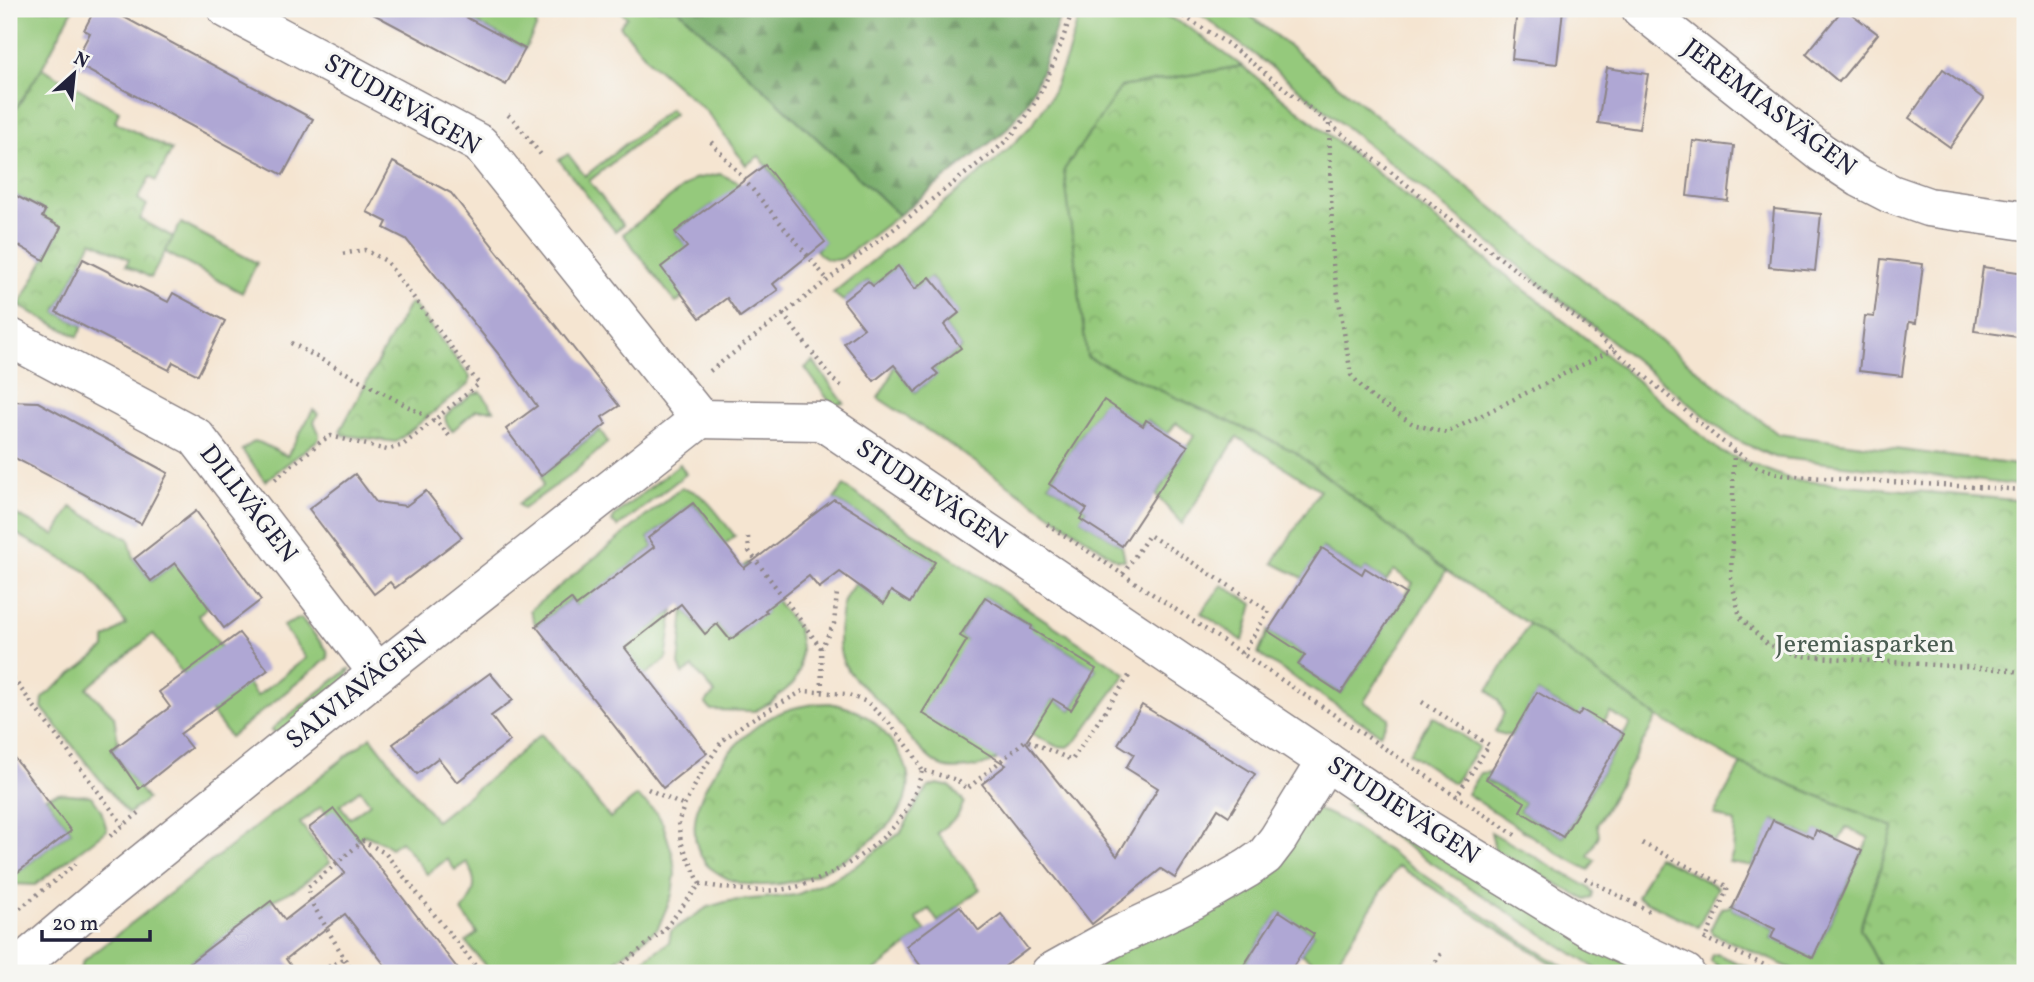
<svg xmlns="http://www.w3.org/2000/svg" width="2034" height="982" font-family="Vollkorn,serif">
<style>
.grass{fill:#95c97b;stroke:#5c765b;stroke-width:2;fill-rule:evenodd}
.forest{fill:url(#forest-firs);stroke:#4d6853;stroke-width:2}
.park{fill:url(#park-crowns);stroke:#5c765b;stroke-width:2}
.lines{fill:none;stroke-linecap:round;stroke-linejoin:round}
.stream{stroke:#73b5e8;stroke-width:10}
.building{fill:#afa7d4}
.minor-casing{stroke:#8c8486;stroke-width:41}
.path{stroke:#8c8486;stroke-width:4.5;stroke-dasharray:2 5;stroke-linecap:butt}
.minor{stroke:#fff;stroke-width:38}
.labels{text-anchor:middle;dominant-baseline:central;stroke-width:6;stroke-linejoin:round;paint-order:stroke}
.street-label{font-size:26px;fill:#22223b;stroke:#f6f6f2}
.park-label{font-size:26px;fill:#4a5c51;stroke:#f6f6f2}
</style>
<defs>
<pattern id="forest-firs" width="22" height="20" patternUnits="userSpaceOnUse" patternTransform="scale(1.75)"><rect width="22" height="20" fill="#78ad6b"/><path d="M5 1l3.5 6h-7zM16 11l3.5 6h-7z" fill="#628c59"/></pattern>
<pattern id="park-crowns" width="20" height="18" patternUnits="userSpaceOnUse" patternTransform="scale(1.75)"><rect width="20" height="18" fill="#95c97b"/><path d="M2 6a3 3 0 1 1 6 0M12 15a3 3 0 1 1 6 0" fill="none" stroke="#80ac6b"/></pattern>
</defs>
<rect width="100%" height="100%" fill="#f6f6f2"/>
<filter id="ink" filterUnits="userSpaceOnUse"><feTurbulence type="fractalNoise" baseFrequency=".0143" numOctaves="2"/><feDisplacementMap in="SourceGraphic" scale="14" xChannelSelector="R" yChannelSelector="G"/><feConvolveMatrix kernelMatrix="1 2 1 2 8 2 1 2 1" color-interpolation-filters="sRGB"/></filter>
<filter id="wash" filterUnits="userSpaceOnUse"><feTurbulence type="fractalNoise" baseFrequency=".00686" numOctaves="4" result="noise"/><feDisplacementMap in="SourceGraphic" scale="28" xChannelSelector="R" yChannelSelector="G"/><feGaussianBlur stdDeviation="1.57" result="paint"/><feColorMatrix in="noise" values="0 0 0 0 0 0 0 0 0 0 0 0 0 0 0 0 0 1.4 0 .05"/><feComposite in="paint" operator="in"/></filter>
<g filter="url(#wash)">
<rect width="100%" height="100%" fill="#f5e5d1"/>
<g class="grass">
<path d="M9,9H73L42,68L9,120Z"/>
<path d="M451,9H533L538,13L536,28L525,49Z"/>
<path d="M618,9H678L899,215L842,259C830,262 823,259 816,250L824,242L759,156L746,165L707,112L651,63L620,26L627,17Z"/>
<path d="M1081,9H1152L1187,26L1242,66L1121,87L1087,357L1294,451L1446,571L1364,702L1389,718L1380,734L1258,654L1268,631L1305,655L1298,665L1341,693L1413,583L1394,570L1386,581L1366,568L1362,574L1323,548L1303,578L1273,563L1320,490L1237,437L1182,524L1156,495L1194,436L1176,423L1168,434L1147,420L1143,426L1104,401L1049,484L1087,509L1081,519L1122,546L1125,560H1117L956,449L878,398L890,378L894,365L915,392L937,374L933,369L961,348L944,325L958,313L931,277L915,289L898,267L873,286L868,281L843,301L833,293L999,158L1031,126L1050,98L1067,57Z"/>
<path d="M1189,9H1242L1778,434L2025,466V486L1774,457L1732,438L1279,73L1203,16Z"/>
<path d="M670,109L674,114L589,181L623,225L615,231L559,160L568,154L585,176Z"/>
<path d="M720,174L740,183L750,195L722,218L712,205L675,232L687,247L684,296L676,303L623,234L694,179Z"/>
<path d="M181,223L257,263L242,293L165,252Z"/>
<path d="M813,361L844,403L832,405L805,368Z"/>
<path d="M481,392L494,410H476L452,431L446,422L445,416L473,394Z"/>
<path d="M313,410L318,414L314,422L319,433V439L265,481L242,450L255,441L261,443L287,456Z"/>
<path d="M600,430L608,442L573,473L523,509L518,504L543,486L541,476Z"/>
<path d="M680,464L686,474L618,527L612,522L615,515Z"/>
<path d="M844,486L1126,674L1077,740L1068,747L1056,746L1027,732L1053,699L1071,710L1096,669L1044,637L1028,634L1032,626L985,597L960,636L967,640L1007,751C1003,754 999,759 994,761C984,767 953,772 941,766C923,757 902,728 889,712C860,678 833,675 840,623C842,604 843,598 855,584L884,604L891,591L935,562L834,499Z"/>
<path d="M681,488C705,489 721,520 735,536L718,550L713,529L693,503L648,538L654,547L597,591L650,628L673,611L666,660L635,682L571,599L536,626L530,610Z"/>
<path d="M71,507L129,539L134,559L151,581L182,558L208,607L198,615L257,696L306,658L283,626L301,618L327,650L328,658L230,737L153,634L87,688L114,716L118,742L112,751L147,799L128,814L42,708L43,697L105,648V639L126,624L87,572L9,530V511L55,535Z"/>
<path d="M748,563L798,629L801,648L800,668L794,683L770,703L755,711L711,710L705,703L715,693L693,667L683,674L679,665L684,608L704,634L717,624L730,640L766,612L736,572Z"/>
<path d="M1222,585L1253,604L1243,641L1201,613Z"/>
<path d="M1529,624L1657,717L1597,825L1599,835L1588,856L1595,860L1589,870L1559,854L1467,794L1480,773L1490,772L1486,780L1525,802L1520,811L1563,837L1630,724L1610,712L1603,723L1578,716L1538,692L1511,736L1495,732L1504,713L1498,700L1488,690Z"/>
<path d="M350,669L344,683L281,734L271,731L274,727L347,670Z"/>
<path d="M1433,716L1479,747L1454,783L1409,753Z"/>
<path d="M541,734L610,818L637,796L657,813L663,824L673,856L675,874L672,895L658,928L600,973H491L466,942L477,933L462,911C476,893 478,882 467,862L455,870L447,859L427,874L401,841L391,848L382,842L364,835L352,846L321,807L300,823L330,862L296,889L271,901L176,973H82L80,969L83,961L371,737L436,821L500,770ZM360,790L370,803L350,818L340,805Z"/>
<path d="M1741,764L1894,827L1860,928L1883,973H1801L1713,934L1710,930L1721,908L1728,907L1735,902L1732,909L1775,929L1771,938L1813,957L1869,838L1846,827L1839,841L1817,831L1813,838L1774,820L1752,866L1729,862L1733,853L1735,823L1714,814Z"/>
<path d="M937,784L951,787L964,802L957,817L937,833L980,889L938,922L929,909L916,919L926,931L872,973H625L669,942L671,931L708,907L729,901L796,895L833,879L859,864L901,832L919,800L929,787Z"/>
<path d="M58,793L91,796L101,810L107,830L35,885L12,884L9,879L71,831L45,797Z"/>
<path d="M1359,803L1642,973H1603L1418,854L1346,805Z"/>
<path d="M1315,810C1335,812 1364,835 1381,846C1445,888 1508,935 1575,973H1567L1398,866L1330,972L1301,954L1314,934L1279,912L1239,973H1073Z"/>
<path d="M1491,832L1588,887L1593,892L1592,897L1586,900L1495,850Z"/>
<path d="M1657,856L1718,887L1698,927L1637,897Z"/>
<path d="M1717,954L1762,973C1744,973 1724,974 1710,960L1712,955Z"/>
</g>
<path class="forest" d="M678,9H1062L1042,70L1028,101L1006,130L899,215Z"/>
<g class="park">
<path d="M1242,66L1603,352L1721,452L1792,480L2025,501V973H1883L1860,928L1894,827L1741,764L1657,717L1529,624L1446,571L1294,451L1087,357L1064,170L1121,87Z"/>
<path d="M42,68L119,111L115,122L172,150L156,181L150,177L138,199L147,205L140,219L173,237L151,278L126,265L129,259L92,241L56,312L83,326L78,337L19,306L61,228L42,217L45,211L9,192V120Z"/>
<path d="M409,304H413L470,377L469,384L396,442L343,435L340,431Z"/>
<path d="M830,703C859,709 874,718 891,741C902,756 911,770 908,790C901,827 848,859 816,874C793,885 745,891 723,876C718,873 710,869 706,864C670,815 727,743 769,718C789,707 808,704 830,703Z"/>
</g>
<g class="lines">
<path class="stream" d="M9,13L11,9"/>
</g>
<g id="blocks">
<g class="building">
<path d="M95,9H109L313,119L283,175L74,63L90,33L84,30Z"/>
<path d="M364,9H451L525,49L506,85Z"/>
<path d="M1517,9H1563L1557,64L1512,59Z"/>
<path d="M1843,9H1845L1878,34L1839,82L1806,54Z"/>
<path d="M1607,68L1648,74L1639,129L1598,123Z"/>
<path d="M1943,69L1984,99L1950,147L1909,118Z"/>
<path d="M1693,141L1734,146L1728,201L1687,196Z"/>
<path d="M393,162L451,193L619,406L602,417L606,424L541,476L506,429L537,406L501,357L406,239L384,228L387,222L367,212Z"/>
<path d="M765,165L825,242L773,284L778,290L740,317L727,298L700,318L661,267L687,247L675,232Z"/>
<path d="M9,192L45,211L42,217L61,227L44,260L9,240Z"/>
<path d="M1774,209L1821,214L1815,271L1769,267Z"/>
<path d="M83,259L168,302L173,293L225,321L198,375L173,362L169,370L56,312Z"/>
<path d="M1881,259L1923,264L1916,323L1909,322L1902,376L1859,371L1865,316L1874,317Z"/>
<path d="M898,266L915,289L930,277L959,313L944,325L961,348L933,369L938,374L915,392L894,365L874,381L844,343L864,328L843,301L868,281L873,286Z"/>
<path d="M1983,267L2025,273V338L1974,331Z"/>
<path d="M1104,400L1143,426L1146,420L1188,446L1122,546L1080,519L1087,509L1049,484Z"/>
<path d="M9,401L38,402L168,473L141,524L9,455Z"/>
<path d="M355,474L376,502L406,506L426,491L462,537L395,588L390,582L374,594L309,509Z"/>
<path d="M834,499L935,562L910,603L891,591L884,604L840,572L819,588L809,576L765,610L767,612L730,640L717,624L705,634L681,604L625,648L707,753L663,788L536,626L571,599L576,606L654,547L648,538L693,503L744,568Z"/>
<path d="M196,511L261,600L224,628L175,563L151,581L134,559Z"/>
<path d="M1322,548L1362,574L1365,568L1406,594L1341,693L1298,665L1305,655L1268,631Z"/>
<path d="M985,597L1032,626L1031,629L1096,669L1071,710L1053,699L1026,742L1117,856L1158,788L1126,768L1134,754L1118,744L1142,705L1255,774L1229,816L1218,809L1175,878L1161,869L1092,924L982,784L1006,765L922,713L967,640L960,636Z"/>
<path d="M239,633L268,670L180,734L191,748L139,789L112,750L170,707L159,692Z"/>
<path d="M490,673L513,700L491,716L510,741L457,782L438,758L417,774L393,744Z"/>
<path d="M1537,692L1578,716L1582,710L1624,734L1563,837L1520,811L1525,802L1486,779Z"/>
<path d="M9,751L71,831L9,879Z"/>
<path d="M334,809L461,973H391L345,914L286,959L296,973H176L271,901L285,920L345,873L309,828Z"/>
<path d="M1773,820L1813,838L1816,830L1862,851L1813,958L1771,938L1775,929L1732,909Z"/>
<path d="M960,906L979,931L1001,914L1028,949L996,973H926L906,946Z"/>
<path d="M1279,911L1314,934L1289,973H1239Z"/>
</g>
</g>
</g>
<g filter="url(#ink)">
<use href="#blocks" fill-opacity="0" stroke="#8c8486" stroke-width="2"/>
<g class="lines">
<defs>
<g id="minor">
<path d="M227,9L480,144L700,419"/>
<path d="M1641,9L1822,153L1860,178L1891,194L1928,207L2025,221"/>
<path d="M9,337L196,437L378,673"/>
<path d="M700,419L822,421L1425,828L1592,930L1685,973"/>
<path d="M19,966L103,895L378,673L700,419"/>
<path d="M1050,973L1111,939L1193,900L1248,868L1265,856L1278,839L1326,761"/>
</g>
</defs>
<use href="#minor" class="minor-casing"/>
<g class="path">
<path d="M1172,9L1228,44L1579,320L1715,436L1757,467L1783,475L1823,478L2025,490"/>
<path d="M508,115L513,119L542,156"/>
<path d="M1329,124L1333,264L1351,375L1372,398L1413,424L1446,433L1614,349"/>
<path d="M711,142L737,171L828,280"/>
<path d="M783,314L833,380L842,386"/>
<path d="M291,343L433,420L441,426L451,438"/>
<path d="M710,371L996,150C1002,144 1010,138 1015,131C1044,97 1059,50 1073,9"/>
<path d="M1734,451L1731,579L1740,617L1768,645L1802,656L2010,670L2025,674"/>
<path d="M275,479L323,440L331,436L387,450L403,445L479,384L386,261L365,250L341,254"/>
<path d="M1047,524L1515,835"/>
<path d="M748,537L749,551L821,648"/>
<path d="M1123,574L1149,535L1269,611L1242,654"/>
<path d="M9,673L123,825"/>
<path d="M822,691L821,648L834,624L837,593"/>
<path d="M1422,702L1489,745L1456,797"/>
<path d="M648,789L684,806"/>
<path d="M110,836L139,813"/>
<path d="M1642,843L1728,887L1705,941"/>
<path d="M1585,878L1649,911"/>
<path d="M700,884L681,842L678,823L684,806L703,770L722,741L745,723L803,691L846,694L867,702L891,725L913,753L922,770"/>
<path d="M9,917L76,864"/>
<path d="M1704,938L1782,973"/>
<path d="M316,973L344,959"/>
<path d="M353,973L313,905L308,887L363,841L385,853L481,973"/>
<path d="M612,973L664,930L700,884C730,889 761,894 791,888C827,881 873,851 896,824C909,809 918,789 922,770L957,780L967,789L1026,740L1072,760L1131,673"/>
<path d="M1428,973L1442,952"/>
</g>
<use href="#minor" class="minor"/>
</g>
</g>
<g class="labels">
<g class="street-label">
<text transform="translate(402 105) rotate(30)">STUDIEVÄGEN</text>
<text transform="translate(1769 108) rotate(37)">JEREMIASVÄGEN</text>
<text transform="translate(931 495) rotate(34)">STUDIEVÄGEN</text>
<text transform="translate(248 504) rotate(52)">DILLVÄGEN</text>
<text transform="translate(357 690) rotate(-39)">SALVIAVÄGEN</text>
<text transform="translate(1403 811) rotate(33)">STUDIEVÄGEN</text>
</g>
<g class="park-label">
<text x="1865" y="645">Jeremiasparken</text>
</g>
</g>
<rect width="2034" height="982" fill="none" stroke="#f6f6f2" stroke-width="35"/>
<g transform="translate(74 74) rotate(27)" stroke="#f6f6f2" stroke-width="5" paint-order="stroke">
<path d="M0-5L12 26L0 18L-12 26Z" fill="#22223b"/>
<text y="-10" font-size="19" font-weight="bold" text-anchor="middle" fill="#22223b">N</text>
</g>
<path d="M42 930v10h108v-10" fill="none" stroke="#22223b" stroke-width="3.5"/>
<text x="52" y="930" font-size="21" fill="#22223b" stroke="#f6f6f2" stroke-width="5" paint-order="stroke">20 m</text>
</svg>
